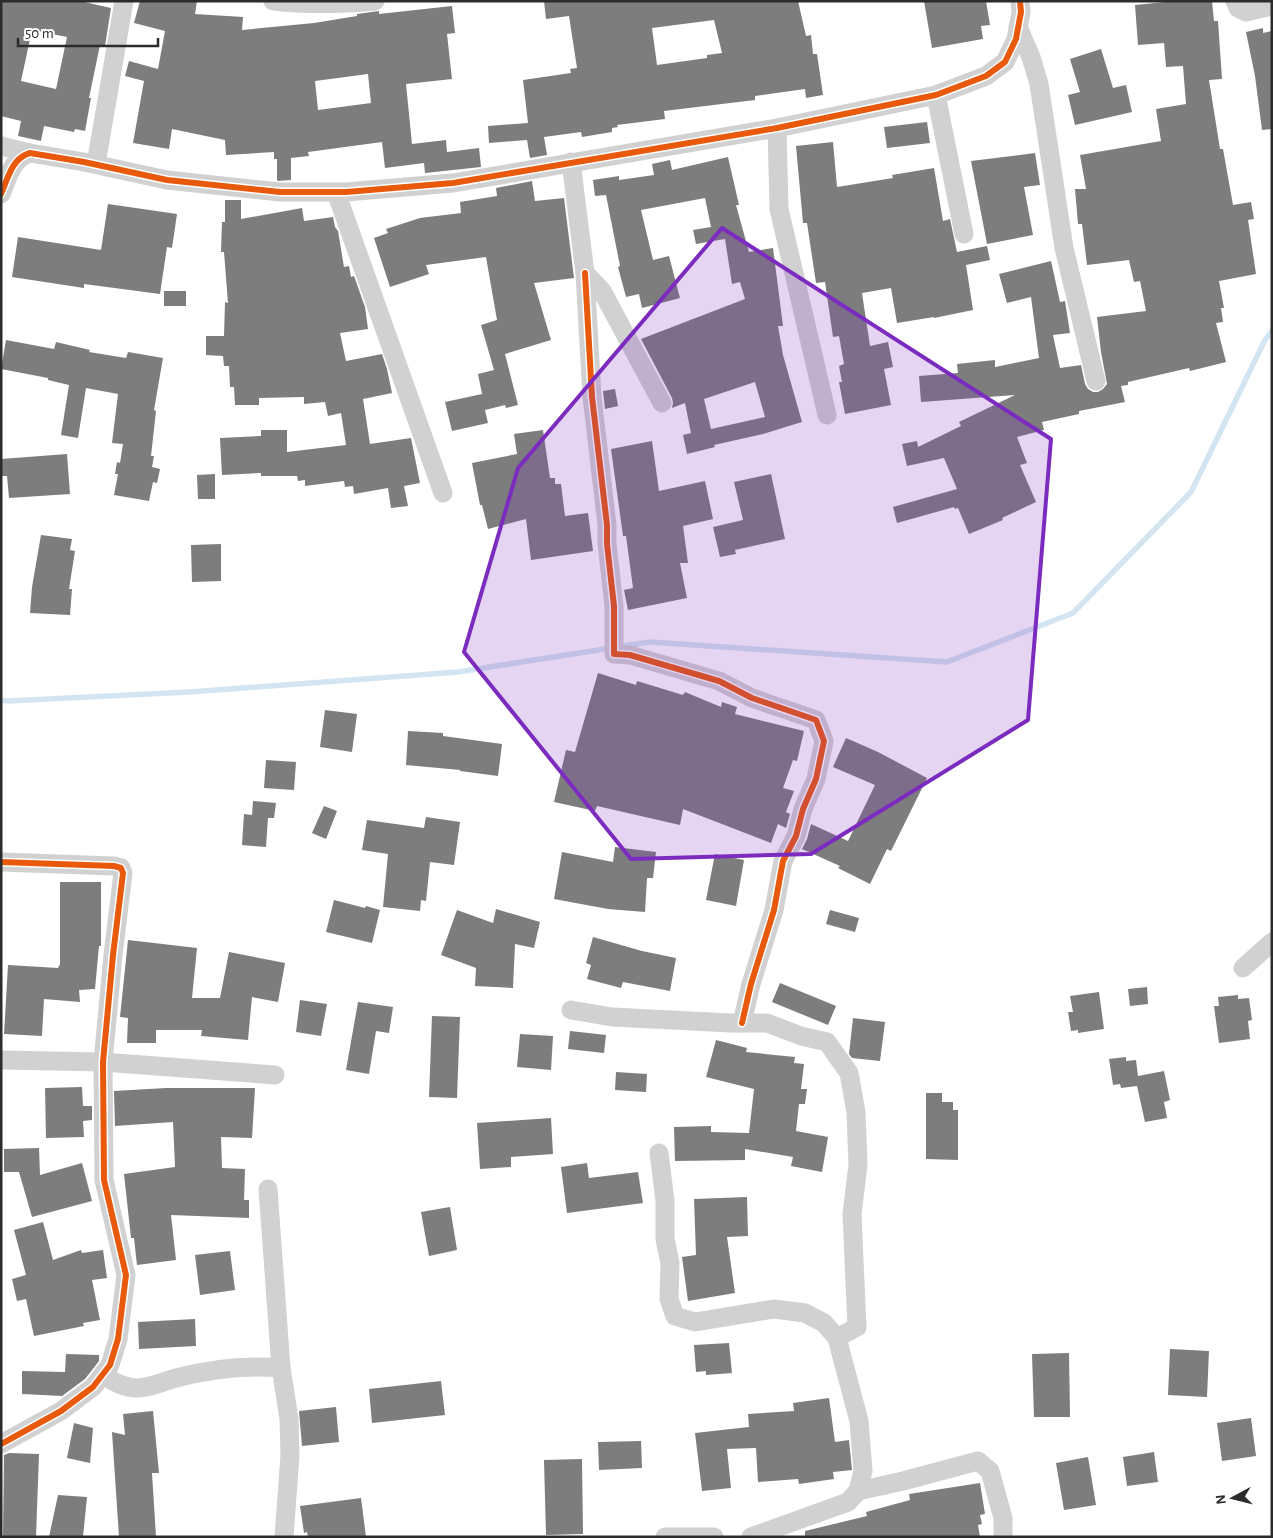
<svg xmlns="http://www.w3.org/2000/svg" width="1273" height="1538" font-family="'Alegreya Sans',sans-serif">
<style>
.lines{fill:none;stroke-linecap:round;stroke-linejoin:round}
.stream{stroke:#d4e5f2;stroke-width:5.5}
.building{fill:#7d7d7d;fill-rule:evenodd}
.minor{stroke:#d1d1d1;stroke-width:19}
.cycleway-casing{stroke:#fff;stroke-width:9}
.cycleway{stroke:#e8590c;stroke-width:6}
.marked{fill:#7b2cbf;fill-opacity:0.2;stroke:#7b2cbf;stroke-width:4;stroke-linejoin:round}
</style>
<rect width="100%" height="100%" fill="#fff"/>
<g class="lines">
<g class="stream">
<path d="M623,646L650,642L947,662L1073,613L1191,492L1265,340L1272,331"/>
<path d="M1,700L8,701L189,692L458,672L611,648"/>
</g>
</g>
<g class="building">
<path d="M1,1H80L111,8L105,46L100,45L89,98H91L85,131L75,129L74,132L44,126L41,141L18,136L21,121L1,116ZM32,30L67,37L56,89L21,81Z"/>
<path d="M140,1H197L195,14L243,17L242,30L314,23L357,16V14L379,11V14L452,6L455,33L447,34L452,79L406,84L412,144L446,140L447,152L479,148L481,167L425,173L424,163L385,168L382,142L308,152L309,156L291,158V180L278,181L277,180V159H274V152L226,155L225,140L172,129L169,149L133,143L144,81L125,76L129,61L158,69L165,31L134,23ZM368,74L371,103L318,110L315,81Z"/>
<path d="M544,1H798L806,36L811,35L813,54H817L823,95L806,98L805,89L755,96V100L664,111L665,119L617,125L618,127L612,128V132L582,137L581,132L544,137L547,155L530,158L527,140L489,143L488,126L528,123L523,80L571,73L570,69L577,68L569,16L546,19ZM714,20L722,53L707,55V58L657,65L652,28Z"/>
<path d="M924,1H986L990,25L981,26L983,39L932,48Z"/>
<path d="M1175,1H1212L1214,21H1218L1222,79L1209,80L1220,149H1223L1233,205L1251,202L1254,219L1248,220L1256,274L1219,281L1224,308H1221L1223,322L1216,323L1226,362L1190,371L1189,368L1128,382V385L1121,386L1125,402L1079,411V414L1042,422L1044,430L1017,437L1027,463L1020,465L1036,502L1002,518L1003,520L969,534L958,508L955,509L954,507L897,523L893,507L957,489L944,458L907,466L902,444L917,441L918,447L961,426L959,422L1015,395L921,402L919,376L958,373L957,364L995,360V367L1039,358L1031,297L1007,303L999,274L1051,261L1060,302L1065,301L1070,333L1053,335L1060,368L1081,365L1085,384L1088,389L1093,392H1098L1103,389L1107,384L1101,352L1097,317L1146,311L1140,281L1134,282L1129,260L1087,265L1082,224H1078L1075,189H1086L1080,155L1161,141L1156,109L1186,104L1183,66L1166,67L1164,43L1138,45L1135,5Z"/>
<path d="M1263,28V33L1272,31V129L1262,130L1255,76L1246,32Z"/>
<path d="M1101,49L1113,88L1126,85L1132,112L1075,125L1068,95L1080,92L1070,59Z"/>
<path d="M927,122L930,143L887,148L884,127Z"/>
<path d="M833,142L837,187L893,178L892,175L934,168L943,221L950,219L957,252L987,246L990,260L966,265L973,310L934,318V317L897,323L891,288L862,293L870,346L888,342L893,367L884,369L891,405L845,414L839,382H842L839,366L844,364L839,336L833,337L825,282L816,283L807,223H803L796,146Z"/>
<path d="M1035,153L1040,185L1024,187L1033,235L987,244L971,161Z"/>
<path d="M728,157L739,205H736L749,252L773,248L783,326H778L783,355L802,422L763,434L714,445L715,447L687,454L683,435L691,433L685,403L672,408L673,403L672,398L641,339L745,299L740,282L732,284L725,239L696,244L693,230L711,227L705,198L641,210L653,260L669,256L680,298L642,308L639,294L626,297L618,267L620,266L606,195L595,196L593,180L619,176V180L654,175L652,164L670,160L672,170ZM755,382L765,417L711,429L704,399Z"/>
<path d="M532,181L535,201L564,198L574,278L534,283L551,340L505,354L518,405L506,408L505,405L485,410L488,423L452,431L445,402L482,394L478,374L494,370L481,325L497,320L486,257L426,265L429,274L390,287L374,238L388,233L386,229L420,218L461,213L460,202L497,196L496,188Z"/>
<path d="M225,200H241V219L302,208L304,221L333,217L335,227L338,231L344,267L349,266L351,277L354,276L365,307L368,329L340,333L346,361L382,354L387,369L392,393L363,399L370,444L411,438L420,483L404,486L408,506L391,508L388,488L354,494L353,486L345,487L344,481L305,486V480L298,481L297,476H261V473L222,475L220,438L261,436V430H287V452L346,445L341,413L328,416L325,402L304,404V397L259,398V405H235L234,387H230L229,366H224L223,356L206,355V336H224L225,302L228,303L224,252H221L222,222H225Z"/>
<path d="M108,204L177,214L172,248L167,247L160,294L84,284V288L12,277L18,237L101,250Z"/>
<rect x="164" y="291" width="22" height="15"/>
<path d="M6,340L54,349L56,342L90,350L89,352L126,358L128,352L163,358L154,410L156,411L151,456H154L152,467L160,469L157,483L153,482L149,501L114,495L118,474H115L117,462L120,463L123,444L112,443L118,394L86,388L78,438L61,435L69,385L48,380V378L1,369Z"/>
<path d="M615,389L618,406L605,409L603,391Z"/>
<path d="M543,430L550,478H555V484H561L565,516L588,513L593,551L531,560L526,519L488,529L482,505H480L472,463L517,454L514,434Z"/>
<path d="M652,441L659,491L705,481L713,519L683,526L688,563H680L687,598L628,610L624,590L633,588L626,536H623L611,449Z"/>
<path d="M67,454L70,494L9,498L7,476H1V459Z"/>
<path d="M215,474V499H198L197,475Z"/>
<path d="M771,474L785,539L735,550L736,554L720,557L713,527L743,520L734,482Z"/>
<path d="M41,535L72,539L70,550L75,551L69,589H72L70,615L30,613L32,587Z"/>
<path d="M221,544V581L192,582L191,545Z"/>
<path d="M598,673L636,685L637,681L683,695L685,692L721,707L722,702L737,707L735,714L804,731L797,761L793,760L783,788L794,791L786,812L790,814L786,828L778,824L771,843L683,809L680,825L597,806L595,811L554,802L566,750L575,752Z"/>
<path d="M325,710L357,714L352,752L320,747Z"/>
<path d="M408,731L443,733V736L502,744L498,776L460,771V770L406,765Z"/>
<path d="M846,738L878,752L927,778L891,851L887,849L870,884L838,868L840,866L802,849L807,839L811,824L848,841L875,785L833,767Z"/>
<path d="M266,760L296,762L294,790L264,788Z"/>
<path d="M253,801L276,803L274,818H268L266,847L242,845L244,814L252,815Z"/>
<path d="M324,806L337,811L326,839L312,833Z"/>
<path d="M426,817L460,822L454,865L430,862L426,901L421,900L420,911L383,907L388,854L362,850L367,820L424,828Z"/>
<path d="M615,847L656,852L653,878H647L645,912L608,909L554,899L562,852L613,862Z"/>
<path d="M715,854L744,860L736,906L706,900Z"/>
<path d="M60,882H101V946H99L95,989L79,990L80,1002L44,999L42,1036L4,1034L8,965L58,968L60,964Z"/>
<path d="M334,900L365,908L366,906L380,910L372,943L326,932Z"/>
<path d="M496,909L540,922L534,948L515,944L513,988L475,986L476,968L441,955L457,910L493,923Z"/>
<path d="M830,910L859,918L855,932L826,924Z"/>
<path d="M593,937L642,951L676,958L670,991L623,982L621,988L587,979L591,965L586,963Z"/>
<path d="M128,940L197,948L192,998H220L229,952L285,963L278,1002L252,997L248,1040L201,1036L202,1030H156V1043H127L128,1018L120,1017Z"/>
<path d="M780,983L836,1006L828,1025L772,1002Z"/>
<path d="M1147,987L1148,1004L1130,1006L1128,989Z"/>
<path d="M1099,992L1104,1029L1078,1033V1030L1071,1031L1068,1012H1073L1070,996Z"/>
<path d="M1238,995V999L1249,998L1252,1020L1248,1021L1250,1039L1219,1043L1214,1006H1219L1218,997Z"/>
<path d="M300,1000L327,1004L321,1036L296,1032Z"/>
<path d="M358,1002L393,1007L389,1033L376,1031L369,1074L346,1070Z"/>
<path d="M432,1016L460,1017L457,1098L429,1097Z"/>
<path d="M853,1018L885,1022L880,1061L852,1058L849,1054Z"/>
<path d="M570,1031L606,1035L604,1053L568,1049Z"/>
<path d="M520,1034L553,1036L551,1070L517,1067Z"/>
<path d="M716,1040L747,1048L746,1052L795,1057L794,1063L804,1064L801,1089H807L805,1104H799L796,1131L828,1137L822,1172L791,1166L793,1157L745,1149V1160L675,1161L674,1127L711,1126V1132L749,1133L754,1089L706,1077Z"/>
<path d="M1126,1057V1061L1136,1060L1138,1076L1164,1071L1170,1100L1164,1102L1167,1118L1145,1122L1137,1086L1121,1088L1120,1084L1113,1085L1109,1059Z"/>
<path d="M616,1072L647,1074L646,1092L615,1090Z"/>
<path d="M82,1087L83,1106H92V1120L83,1121L84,1137L46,1138L45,1088Z"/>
<path d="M166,1088H255L252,1138L221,1137L222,1168L245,1169L244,1200H249V1218L171,1215L176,1260L137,1265L134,1238H131L124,1174L175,1167L173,1122L115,1126L114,1091Z"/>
<path d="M926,1093H942V1102H953V1110H958V1160L926,1159Z"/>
<path d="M551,1118L553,1154L511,1157V1167L480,1169L477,1123Z"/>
<path d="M39,1148L40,1175L82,1163L92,1201L32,1217L19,1172H4V1149Z"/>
<path d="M587,1163L589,1178L638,1172L643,1203L567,1213L561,1167Z"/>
<path d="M747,1197L748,1236L727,1237L735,1293L688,1301L682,1257L696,1255L694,1199Z"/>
<path d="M450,1207L457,1250L429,1256L421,1212Z"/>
<path d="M43,1222L53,1260L81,1250L82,1253L103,1250L107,1278L92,1280L100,1320L83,1323L84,1326L34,1336L26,1299L17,1301L12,1279L26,1275L14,1230Z"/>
<path d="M230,1251L235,1290L200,1295L195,1255Z"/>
<path d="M195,1319L196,1346L139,1349L138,1322Z"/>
<path d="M729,1343L732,1373L706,1375V1371L696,1372L694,1345Z"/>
<path d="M1170,1349L1209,1351L1207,1397L1168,1395Z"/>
<path d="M1069,1353L1070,1417H1034L1032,1354Z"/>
<path d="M66,1354L99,1355V1361L85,1379L62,1396L22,1394V1371L65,1372Z"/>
<path d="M441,1381L445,1415L372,1423L369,1389Z"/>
<path d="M829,1398L835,1442L849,1440L852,1470L833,1472L834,1479L799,1484L798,1479L758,1482L756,1448L727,1449L731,1488L702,1491L695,1433L749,1427L748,1414L794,1411L793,1403Z"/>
<path d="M336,1407L339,1442L302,1446L299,1411Z"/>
<path d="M153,1411L159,1473H152L156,1537H119L112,1432L125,1435L123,1414Z"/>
<path d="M1251,1418L1256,1456L1222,1461L1217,1423Z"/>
<path d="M74,1423L93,1428L90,1463L67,1458Z"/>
<path d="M641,1441L642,1468L599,1470L598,1442Z"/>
<path d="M1154,1452L1158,1482L1127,1486L1123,1457Z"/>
<path d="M9,1453L39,1454L36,1537H3L4,1455Z"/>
<path d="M1088,1457L1096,1505L1064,1510L1056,1463Z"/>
<path d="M582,1459L583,1534L546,1535L544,1460Z"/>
<path d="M980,1483L985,1514L980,1515L982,1524L978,1525L980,1537H805V1531L867,1516L866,1512L910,1500L909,1494Z"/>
<path d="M58,1495L87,1497L83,1537H49Z"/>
<path d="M361,1498L366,1537H308L307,1532L304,1533L300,1506Z"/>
</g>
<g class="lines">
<g class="minor">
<path d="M273,1C308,5 341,4 375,1"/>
<path d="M1235,1L1238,8L1246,12L1272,6"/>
<path d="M1018,27L1031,57L1039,84L1064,248L1096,381"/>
<path d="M936,95L964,234"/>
<path d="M777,128L779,209L827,415"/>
<path d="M1,146L30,153"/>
<path d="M571,162L585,273L602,291L662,403"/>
<path d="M96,164L124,1"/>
<path d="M336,192L443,493"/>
<path d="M1,194C8,178 12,158 30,153L84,162L167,180L280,192H346L453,183L777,128L936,95L986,76L1005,62L1016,39L1021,12L1020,1"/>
<path d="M585,273L592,397L607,525V544L614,606V654L630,655L719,681L752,698L816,720L824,741L816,779L803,809L796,836L783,861L774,910L751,984L742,1023"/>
<path d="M1,862L114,866L121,868L123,873L113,955L103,1062L104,1180L126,1275L118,1339L110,1365L93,1387L61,1411L1,1444"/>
<path d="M1243,968L1272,942"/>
<path d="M571,1010L612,1017L731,1023H767L801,1036L827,1042L849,1073L856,1112L858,1165L852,1214L857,1327L837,1338"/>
<path d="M1,1060L103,1062L275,1075"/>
<path d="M659,1153L665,1201V1239L670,1263L669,1299L675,1316L695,1322L774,1309L805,1313L824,1323L837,1338L859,1421L863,1471L858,1491L848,1502L751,1537"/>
<path d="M268,1189L281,1368L289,1419L290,1455L284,1537"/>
<path d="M103,1375C114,1382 124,1388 138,1388C151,1388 164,1381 176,1378C210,1369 246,1365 281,1368"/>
<path d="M858,1491L903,1481L978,1461L990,1471L1003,1518V1537"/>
<path d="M665,1537H714"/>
</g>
<defs>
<g id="cycleway">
<path d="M1,194C8,178 12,158 30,153L84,162L167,180L280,192H346L453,183L777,128L936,95L986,76L1005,62L1016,39L1021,12L1020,1"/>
<path d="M585,273L592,397L607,525V544L614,606V654L630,655L719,681L752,698L816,720L824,741L816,779L803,809L796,836L783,861L774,910L751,984L742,1023"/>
<path d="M1,862L114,866L121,868L123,873L113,955L103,1062L104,1180L126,1275L118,1339L110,1365L93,1387L61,1411L1,1444"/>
</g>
</defs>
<use href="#cycleway" class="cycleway-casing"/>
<use href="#cycleway" class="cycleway"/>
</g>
<path class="marked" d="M722,228L1051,439L1028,720L811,854L631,859L464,652L518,468Z"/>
<rect width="1273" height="1538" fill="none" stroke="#2c2c2c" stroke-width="5"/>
<g transform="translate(1233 1498) rotate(263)" stroke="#ffffff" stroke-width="4" paint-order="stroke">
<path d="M0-4L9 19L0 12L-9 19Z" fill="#2c2c2c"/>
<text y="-8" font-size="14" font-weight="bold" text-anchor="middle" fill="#2c2c2c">N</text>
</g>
<path d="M18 38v8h140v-8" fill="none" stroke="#2c2c2c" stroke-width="2.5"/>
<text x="25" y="38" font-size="15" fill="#2c2c2c" stroke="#ffffff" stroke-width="4" paint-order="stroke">50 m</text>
</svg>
